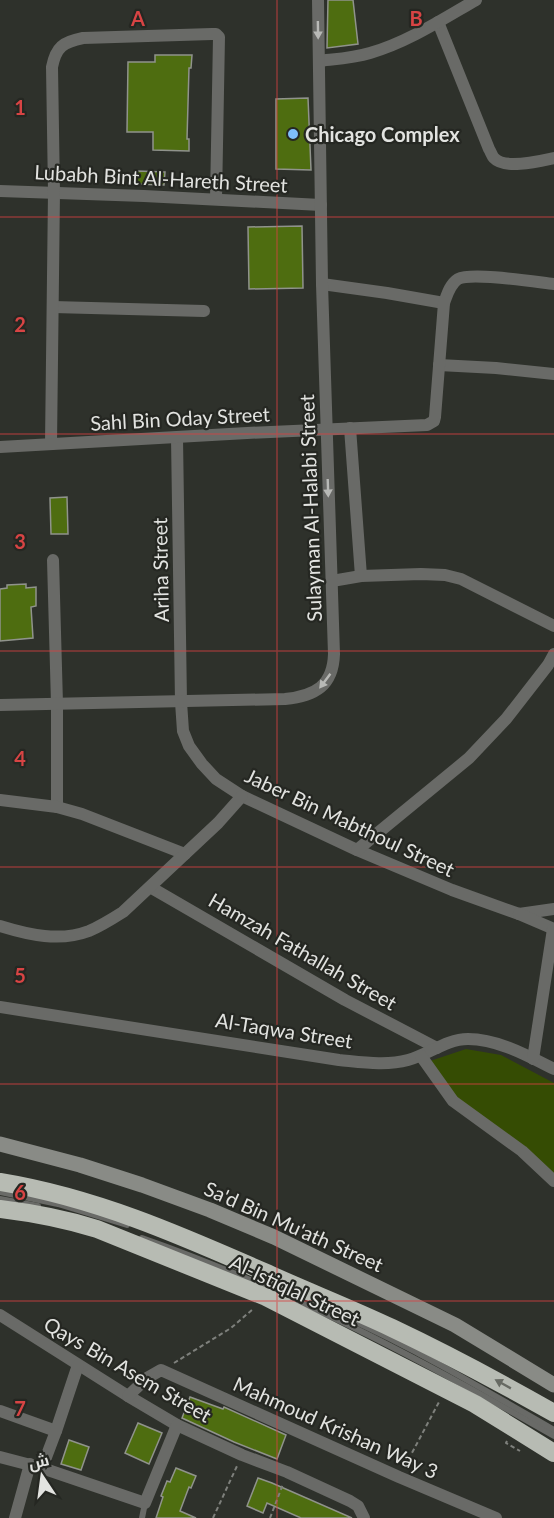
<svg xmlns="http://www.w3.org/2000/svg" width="554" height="1518" font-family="Lato,Cairo,sans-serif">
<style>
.green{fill:#354c03}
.building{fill:#4e6d10;stroke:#90938c;stroke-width:1.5}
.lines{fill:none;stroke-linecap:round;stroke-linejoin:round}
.path{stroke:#7e807c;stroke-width:2;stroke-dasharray:4.5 3;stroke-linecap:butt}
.lane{stroke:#696a67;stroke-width:6}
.street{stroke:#696a67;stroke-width:12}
.secondary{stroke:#898b86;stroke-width:15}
.highway{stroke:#b7bbb3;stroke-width:18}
.oneway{fill:#b8b9b6}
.oneway2{fill:#676a63}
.grid{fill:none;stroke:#d84444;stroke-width:1.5;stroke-opacity:0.55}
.poi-dot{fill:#7ebdf9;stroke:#252722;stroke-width:2}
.labels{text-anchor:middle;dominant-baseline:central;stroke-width:4.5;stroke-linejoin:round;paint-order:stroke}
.poi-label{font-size:20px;font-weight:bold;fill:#e2e3e0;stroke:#252722;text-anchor:start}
.street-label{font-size:20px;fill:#e2e3e0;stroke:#252722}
.grid-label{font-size:20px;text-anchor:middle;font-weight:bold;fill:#d84444;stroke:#252722;stroke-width:4.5;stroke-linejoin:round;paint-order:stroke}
</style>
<rect width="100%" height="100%" fill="#2e312b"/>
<path class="green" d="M466,1049L501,1055L554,1083V1184L515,1149L459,1112L430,1061Z"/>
<g class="building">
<path d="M328,0H353L358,44L327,48Z"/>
<path d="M155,55H192L191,68H189L187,139H189V151L153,150V132H127L128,62H155Z"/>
<path d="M308,98L311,170L276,169V99Z"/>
<path d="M137,171L165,172L164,185L136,184Z"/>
<path d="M302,226L303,288L249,289L248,227Z"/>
<path d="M67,497L68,534H51L50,498Z"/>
<path d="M26,584V588L36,587V606L31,607L33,638L0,641V589L7,588V585Z"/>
<path d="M190,1397L223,1409L224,1407L286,1435L277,1459L234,1442L182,1418Z"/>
<path d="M138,1423L162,1433L149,1464L125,1453Z"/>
<path d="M69,1440L89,1447L81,1470L61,1464Z"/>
<path d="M176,1468L196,1476L191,1488L189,1487L180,1511L196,1518H156L163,1497L161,1496L167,1481L170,1482Z"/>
<path d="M258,1478L272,1483L352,1518H301L267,1503L263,1513L247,1506Z"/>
</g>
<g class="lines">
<g class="path">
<path d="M174,1363L231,1328L253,1309"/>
<path d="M507,1441L506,1443L520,1451"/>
<path d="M405,1466L439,1402"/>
<path d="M213,1518L237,1466"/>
<path d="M270,1518L283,1484"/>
</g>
<g class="lane">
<path d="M0,1192L58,1204L127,1225"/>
<path d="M0,1199L38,1206"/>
<path d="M142,1238C288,1289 421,1359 554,1436"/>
<path d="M343,1316C416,1349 485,1390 554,1430"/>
<path d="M142,1518L145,1503"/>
</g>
<g class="street">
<path d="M438,22L489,149C491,152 492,156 494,158C505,170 540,161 554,158"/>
<path d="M319,61C336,59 354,58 370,53C408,42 443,19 476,0"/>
<path d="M0,191L144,196L321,205"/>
<path d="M322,284L387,293L444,303"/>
<path d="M53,307L204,311"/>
<path d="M439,365L496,368L554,374"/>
<path d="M350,428L361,576"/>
<path d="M177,438L181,702L183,731L189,746L202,764L216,779L242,796L357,850L452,890L519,914L554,909"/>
<path d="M51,444L54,192L52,67C56,47 63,42 83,38L212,34H216L219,37L216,199"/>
<path d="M0,447L247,433L427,425L434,421L435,417L444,303C447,295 450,284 458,279C472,272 536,282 554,284"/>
<path d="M53,560L57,704V807"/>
<path d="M332,581L361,576L421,574L445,575L461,579L554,626"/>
<path d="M0,705L285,699C315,696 333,686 334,654L322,284L318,0"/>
<path d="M0,800L57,807L82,814L185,854"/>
<path d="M357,850L469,758L506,719L548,665L554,654"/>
<path d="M150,887L345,1000L437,1048"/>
<path d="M519,914L554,929"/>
<path d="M0,926C29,935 60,942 89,931C101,926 112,919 123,912L218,823L242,796"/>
<path d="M0,1007L339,1060C361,1062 386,1066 408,1060C428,1055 446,1039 468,1039C498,1039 528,1056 554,1069"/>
<path d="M421,1056L453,1101L522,1151L554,1181"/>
<path d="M533,1059L553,929"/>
<path d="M0,1315L128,1396L177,1425L242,1455L287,1472L350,1501L358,1506L364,1518"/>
<path d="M128,1396L147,1378L161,1370L399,1477L496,1518"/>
<path d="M0,1411L56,1431"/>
<path d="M0,1457L42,1468L145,1503L177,1425"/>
<path d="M42,1468L56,1431L78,1365"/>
<path d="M15,1518L30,1464"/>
</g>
<path class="secondary" d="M0,1144L80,1165L142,1185L210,1210L274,1237L455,1325L554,1385"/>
<g class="highway">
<path d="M0,1182C97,1198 182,1236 271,1275C311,1293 352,1309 392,1328C447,1354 501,1383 554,1413"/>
<path d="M0,1209C33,1213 65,1219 97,1229L266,1297L475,1404L554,1453"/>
</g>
</g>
<defs><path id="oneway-solid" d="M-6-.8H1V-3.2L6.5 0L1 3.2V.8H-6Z" transform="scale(1.5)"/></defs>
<g class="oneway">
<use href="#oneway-solid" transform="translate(318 30) rotate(89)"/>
<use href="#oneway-solid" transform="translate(328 488) rotate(88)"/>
<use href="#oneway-solid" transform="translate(325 681) rotate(127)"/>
</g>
<use class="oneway2" href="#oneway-solid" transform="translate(503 1384) rotate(-151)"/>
<path class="grid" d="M277,0V1518M0,217H554M0,434H554M0,651H554M0,867H554M0,1084H554M0,1301H554"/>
<circle class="poi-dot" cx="293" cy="134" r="6"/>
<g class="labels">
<g class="poi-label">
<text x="305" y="134">Chicago Complex</text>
</g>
<g class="street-label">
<text transform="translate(161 178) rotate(3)">Lubabh Bint Al-Hareth Street</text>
<text transform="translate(180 418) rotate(-3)">Sahl Bin Oday Street</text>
<text transform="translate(310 508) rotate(-92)">Sulayman Al-Halabi Street</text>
<text transform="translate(160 570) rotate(-91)">Ariha Street</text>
<text transform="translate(350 822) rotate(25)">Jaber Bin Mabthoul Street</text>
<text transform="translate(303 951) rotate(30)">Hamzah Fathallah Street</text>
<text transform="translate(284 1030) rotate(9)">Al-Taqwa Street</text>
<text transform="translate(294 1226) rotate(24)">Sa'd Bin Mu'ath Street</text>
<text transform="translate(295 1290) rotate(25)">Al-Istiqlal Street</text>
<text transform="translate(128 1369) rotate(30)">Qays Bin Asem Street</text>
<text transform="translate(336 1427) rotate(24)">Mahmoud Krishan Way 3</text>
</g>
</g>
<g class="grid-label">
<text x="138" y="26">A</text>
<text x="416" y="26">B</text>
<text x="20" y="115">1</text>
<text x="20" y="332">2</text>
<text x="20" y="549">3</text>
<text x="20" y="766">4</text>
<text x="20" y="983">5</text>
<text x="20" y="1200">6</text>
<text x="20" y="1416">7</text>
</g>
<g transform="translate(42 1476) rotate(347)" stroke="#252722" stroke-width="4.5" paint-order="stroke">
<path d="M0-4.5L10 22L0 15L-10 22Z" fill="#e2e3e0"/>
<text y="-9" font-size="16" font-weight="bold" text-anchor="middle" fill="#e2e3e0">ش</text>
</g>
</svg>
